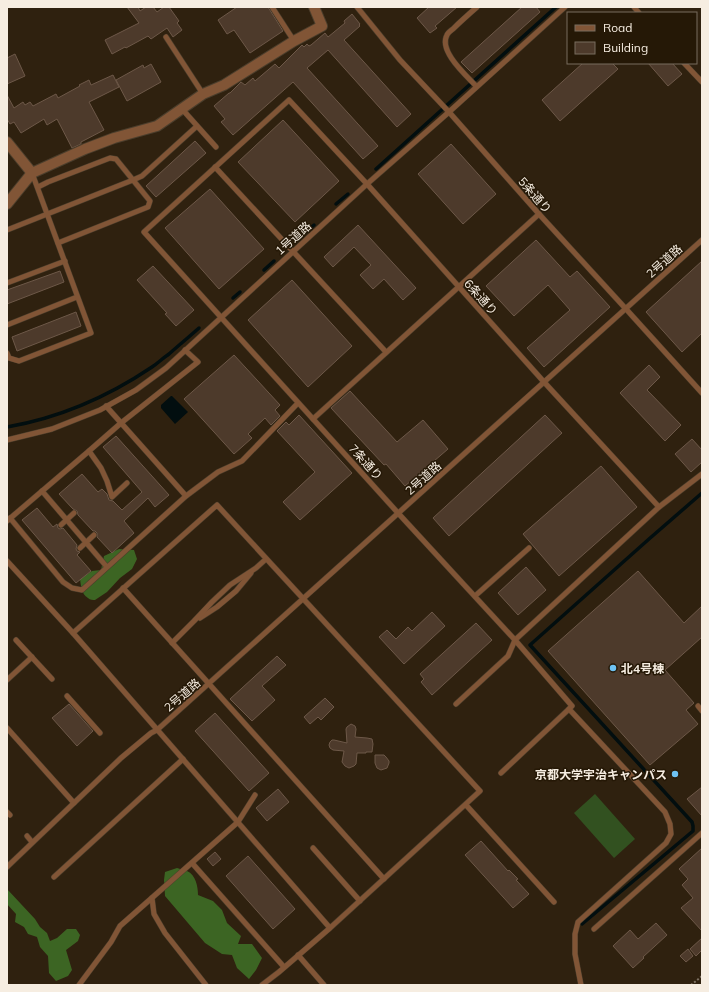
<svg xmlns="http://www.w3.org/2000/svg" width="709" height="992" font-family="Mulish,'Noto Sans JP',sans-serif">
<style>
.green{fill:#325120}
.forest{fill:#3c6523}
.water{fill:#020e0f}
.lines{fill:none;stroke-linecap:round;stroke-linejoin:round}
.stream{stroke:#020e0f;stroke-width:3.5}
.building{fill:#4d3a2b;stroke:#6d5848}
.lane-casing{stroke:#4b3e2c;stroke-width:6}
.street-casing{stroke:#4b3e2c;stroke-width:12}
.path{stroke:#7f7364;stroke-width:2;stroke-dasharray:2 2;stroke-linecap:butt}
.lane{stroke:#815536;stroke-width:5}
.street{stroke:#815536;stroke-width:10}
.poi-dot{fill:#6ec2f3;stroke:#251806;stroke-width:1.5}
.labels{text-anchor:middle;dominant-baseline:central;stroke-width:3;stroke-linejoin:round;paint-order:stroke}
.street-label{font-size:12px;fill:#f6ede1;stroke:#251806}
.poi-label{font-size:12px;font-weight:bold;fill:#f6ede1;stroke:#251806;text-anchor:start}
</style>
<rect width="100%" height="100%" fill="#2f210f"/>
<path class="green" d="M595,794L635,839L614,858L574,813Z"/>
<g class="forest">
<path d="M119,549L134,550L137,559L132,569L120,578L107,592L95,600C93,600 90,600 88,598C81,594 81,585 80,579L92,571L101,570L104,556Z"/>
<path d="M177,868C180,869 184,870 187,871C196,875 198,887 198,895L213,901L222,910L227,923L241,936L238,944H252L262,958L256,970L249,979L237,968L232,955L222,954L205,943L165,896L164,880L165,872Z"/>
<path d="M7,889L35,919L40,927L47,933L50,941L57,938L67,929H76L80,935L78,941L66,950L72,970L68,976L56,981L49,973L48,956L40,947L37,937L28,934L24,927L15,922L16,914L7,904Z"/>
</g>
<path class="water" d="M171,396H172L188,412L175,424L161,408V405Z"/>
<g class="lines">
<g class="stream">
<path d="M376,169L556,7"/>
<path d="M336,204L348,194"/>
<path d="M303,234L314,225"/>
<path d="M264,270L274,261"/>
<path d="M233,298L240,292"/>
<path d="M7,427C59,418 109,396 152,367C158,363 163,358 169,354C179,345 189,337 199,328"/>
<path d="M582,924L693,831V826L692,822L530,645L649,539L702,493"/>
</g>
</g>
<g class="building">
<path d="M127,7H138L140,11L146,7H153L157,12L164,7H169L179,21L177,23L182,30L173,37L167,28L151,39L148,36L126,48L125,47L112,54L105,40L139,23Z"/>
<path d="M237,7H268L283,31L250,53L234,30L227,34L218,20Z"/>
<path d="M429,7H457L435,26L437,28L430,33L417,18Z"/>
<path d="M522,7H536L540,12L472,73L461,62Z"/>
<path d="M352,14L360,24L359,25L360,26L344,40L411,114L397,127L328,50L307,68L378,146L363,159L293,82L233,135L221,122L225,119L214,106L229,93H230L241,82L245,85L253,78L255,81L275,64L279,68L302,45L304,47L307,44L309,46L311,45L325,33L328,37L345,23L344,21Z"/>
<path d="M15,54L25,76L7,84V58Z"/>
<path d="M583,63H612L618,69L560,121L542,100Z"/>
<path d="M648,63H672L682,74L668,86Z"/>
<path d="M151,64L161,82L127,101L116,80L143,65L144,68Z"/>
<path d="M113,75L119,87L89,102L104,130L81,142V144L72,148L57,119L47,125L44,119L21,133L14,122L10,124L7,119V95L14,108L23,102L25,105L30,102L33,106L56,94L58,98L80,86L79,85L89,80L91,85Z"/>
<path d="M283,120L339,181L295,222L238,162Z"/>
<path d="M195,141L206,153L156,197L146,186Z"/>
<path d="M451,144L496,194L463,224L418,174Z"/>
<path d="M210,189L264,249L219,289L165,228Z"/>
<path d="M358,225L416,288L403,300L384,279L373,289L360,275L371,265L354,247L333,267L324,257Z"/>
<path d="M536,240L570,277L577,271L610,307L544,367L527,348L570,310L548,285L514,316L486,286Z"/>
<path d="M702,261V333L682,352L646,312Z"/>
<path d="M153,266L194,310L176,326L165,314L167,313L137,280Z"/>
<path d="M60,271L64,282L7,304V290Z"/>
<path d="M292,280L352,346L308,387L248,320Z"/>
<path d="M76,312L81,326L17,351L12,337Z"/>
<path d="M234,355L280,405L275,410L280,416L271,425L265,418L248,434L252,438L234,454L184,399Z"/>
<path d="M649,365L660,377L647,390L681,425L665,441L620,393Z"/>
<path d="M350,391L397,442L423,420L448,449L405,486L386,464L384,465L331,408Z"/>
<path d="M299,415L352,473L300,520L283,502L315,472L277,431L286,422L289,425Z"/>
<path d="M545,415L562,433L449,536L433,518Z"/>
<path d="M116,436L169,495L155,507L148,498L124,521L134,533L112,553L97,537V533L95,531H93L78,515L77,511L73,509L59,494L82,474L98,492L102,489L107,494L109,500L113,501L122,510L142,492L103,447Z"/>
<path d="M692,439L702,450V462L691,472L675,454Z"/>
<path d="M601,466L637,507L559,576L523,534Z"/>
<path d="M37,508L53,527L57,524L58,528L60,529L63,528L77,545L76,549L77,551L80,552L77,555L91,571L76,583L22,520Z"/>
<path d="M526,567L546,590L518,615L498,593Z"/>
<path d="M638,571L684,623L702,606V637L665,670L694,703L686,710L698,724L650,765L548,651Z"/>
<path d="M432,612L445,626L404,664L379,637L387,630L396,639L408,627L412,631Z"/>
<path d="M476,623L492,640L432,695L421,682L424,679L420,674Z"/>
<path d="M277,656L286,665L262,686L275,700L252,721L230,699Z"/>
<path d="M325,698L334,707L321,720L318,717L310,724L304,717Z"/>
<path d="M69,704L93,731L77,746L52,718Z"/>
<path d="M215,713L269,773L249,791L195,731Z"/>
<path d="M351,724L355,726L356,729L355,737L367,738L372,739L373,744L372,752H366V753H357L356,764L354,766L349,768L345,766L342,762L344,751L333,750L330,748L329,745L330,742L332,740H334L347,743L346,729L347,727Z"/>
<path d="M375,755H384L386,757L389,761V763L387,768L381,770L377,768L375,763Z"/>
<path d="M702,787V816L687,799Z"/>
<path d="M278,789L289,802L267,821L256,808Z"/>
<path d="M481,841L508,871L509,870L518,879L516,880L529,894L513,908L465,855Z"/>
<path d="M702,848V931L681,908L693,898L682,885L688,879L679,869Z"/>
<path d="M215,852L221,859L213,866L207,859Z"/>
<path d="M248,856L295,909L273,929L226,876Z"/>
<path d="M656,923L667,935L643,957L644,958L633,968L613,946L630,930L638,939Z"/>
<path d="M702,938V950L696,956L690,949Z"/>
<path d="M688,949L693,956L686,962L680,956Z"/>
</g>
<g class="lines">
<defs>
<g id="lane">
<path d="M272,7L294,41"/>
<path d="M357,7L400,60L449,112L539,214L626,309L702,393"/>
<path d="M634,7L639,13"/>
<path d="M166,37L203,94"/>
<path d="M684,63L702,82"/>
<path d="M476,86C467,76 438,51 447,35C448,32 452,30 454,28C461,21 469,14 477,7"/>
<path d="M182,109L216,147"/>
<path d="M215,167L386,352"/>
<path d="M38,187L48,182L110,158L116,159L150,201L148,207L58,243"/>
<path d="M7,230L133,180L142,176L197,126"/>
<path d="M7,283L65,261"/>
<path d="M7,325L77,297"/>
<path d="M7,353L9,358L19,361L91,333L32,173"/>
<path d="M106,406L186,496"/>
<path d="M313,419L539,214"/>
<path d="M7,440L52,429L100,410L136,390L166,368L367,184L449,112L565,7"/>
<path d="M89,451L101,468L107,481L112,497L127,483"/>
<path d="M42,491L107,567"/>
<path d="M10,518L63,582L72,588L82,590L186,496L218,472L242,461L298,403"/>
<path d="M7,521L89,451L121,423L198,362L185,350"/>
<path d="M61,525L74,513"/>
<path d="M80,548L94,535"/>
<path d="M7,561L73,633"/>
<path d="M123,588L384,879"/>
<path d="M475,596L529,548"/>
<path d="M200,618L217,607L236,591L251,573"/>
<path d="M16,640L52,679"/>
<path d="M172,643L194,621L212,602L230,585L256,568L266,559"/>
<path d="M7,680L32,657"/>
<path d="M67,696L100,733"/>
<path d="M456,704L508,656L515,640L659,507L702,474"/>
<path d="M698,706L702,711"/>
<path d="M7,728L74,803"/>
<path d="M501,773L569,709"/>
<path d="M466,805L554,902"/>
<path d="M7,812L10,815"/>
<path d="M27,836L32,842"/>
<path d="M313,848L360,901"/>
<path d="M192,863L284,967"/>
<path d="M7,867L121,758L151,733L157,730L702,240"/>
<path d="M54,877L183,759"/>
<path d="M152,898L154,914L165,933L206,985"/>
<path d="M594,929L702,833"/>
<path d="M298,955L324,985"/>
<path d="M79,985L111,942L120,926L238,822L255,795"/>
<path d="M262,985L279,972L330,928L480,791L217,505L73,633L330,928"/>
<path d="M581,985L575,954V934L578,922L666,843L671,834L670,824L665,812L569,709L572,706L515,640L398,513L144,232L289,100L367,184L544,382L659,507"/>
</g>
<g id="street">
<path d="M7,142L32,173"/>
<path d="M7,204L32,173L85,149L114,138L157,126L203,94L224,85L294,41L322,26L314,7"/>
</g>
</defs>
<use href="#lane" class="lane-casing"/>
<use href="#street" class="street-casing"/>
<path class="path" d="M691,985L702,976"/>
<use href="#lane" class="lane"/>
<use href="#street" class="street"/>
</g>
<g class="poi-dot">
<circle cx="613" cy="668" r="4"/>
<circle cx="675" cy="774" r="4"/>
</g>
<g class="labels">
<g class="street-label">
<text transform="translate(535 195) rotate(49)">5条通り</text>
<text transform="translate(293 238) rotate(-42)">1号道路</text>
<text transform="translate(664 261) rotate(-42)">2号道路</text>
<text transform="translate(481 297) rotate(48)">6条通り</text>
<text transform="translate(366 462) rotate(48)">7条通り</text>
<text transform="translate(423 478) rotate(-42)">2号道路</text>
<text transform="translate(182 695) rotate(-41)">2号道路</text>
</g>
<g class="poi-label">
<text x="621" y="668">北4号棟</text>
<text x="667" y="774" text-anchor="end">京都大学宇治キャンパス</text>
</g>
</g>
<rect width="709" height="992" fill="none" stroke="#f6ede1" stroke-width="16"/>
<rect x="567" y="12" width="130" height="52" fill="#251806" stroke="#796d5e"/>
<rect x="575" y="25" width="20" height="6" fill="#815536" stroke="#796d5e"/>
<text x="603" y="32" font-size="12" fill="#f6ede1">Road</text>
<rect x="575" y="42" width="20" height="12" fill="#4d3a2b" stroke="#796d5e"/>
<text x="603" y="52" font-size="12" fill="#f6ede1">Building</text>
</svg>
